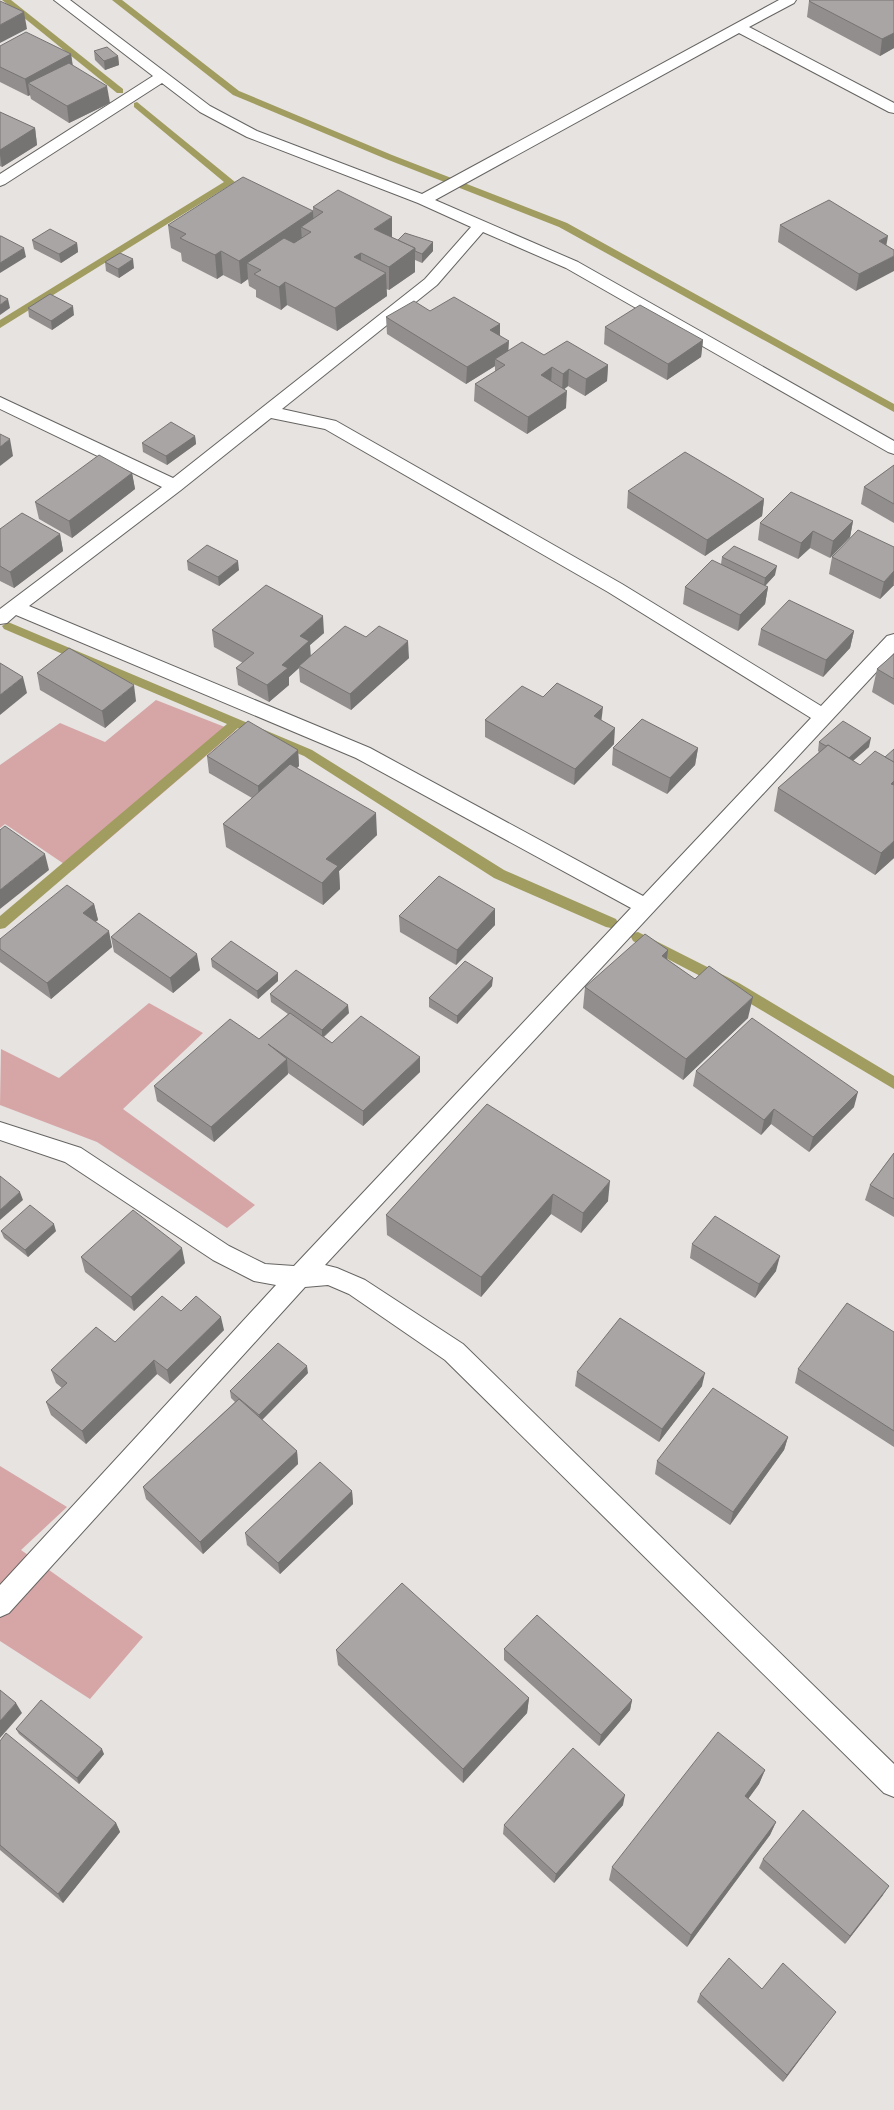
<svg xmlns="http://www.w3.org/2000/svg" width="894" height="2110" font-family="'Public Sans',sans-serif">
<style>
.green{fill:#d6a6a7}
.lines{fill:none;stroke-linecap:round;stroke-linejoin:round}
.stream{fill:#a19c5f;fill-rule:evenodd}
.minor-casing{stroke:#666462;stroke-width:2}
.minor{fill:#fff;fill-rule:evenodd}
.wall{fill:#918e8d}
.shaded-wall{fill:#767473}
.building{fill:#a9a5a4;stroke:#767473}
</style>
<rect width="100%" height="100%" fill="#e6e3e1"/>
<g class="green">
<path d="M156,700L235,731L73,870L5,824L0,828V765L60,723L105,742Z"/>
<path d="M149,1003L203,1033L123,1109L255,1205L227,1228L97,1142L0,1105L1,1049L59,1078Z"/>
<path d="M0,1466L67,1507L21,1550L143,1637L90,1699L0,1641Z"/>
</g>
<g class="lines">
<g class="stream">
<path d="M2,0H11L123,89V93H117Z"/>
<path d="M112,0H122L239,91L392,155L567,223L894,404V412L559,227L386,159L233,95Z"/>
<path d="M137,102L235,182L0,328V320L224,182L134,107V103Z"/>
<path d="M8,622L312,750L504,870L616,919L618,923L616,927L611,928L606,927L494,878L304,756L238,728L5,928L0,929V916L227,724L4,629L2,626Z"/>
<path d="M638,932L739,983L894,1076V1089L729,991L633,941L631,937L633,933Z"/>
</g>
<defs>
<path id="minor" d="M54,0H70L210,106L257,131L422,194L779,0H796L794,3L749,27L894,103V113L889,112L739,33L435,200L578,262L894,441V454L888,452L566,268L483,232L437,285L282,409L336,421L622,584L821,706L887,636L894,634V653L325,1265L337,1268L365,1280L463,1344L894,1764V1797L884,1793L445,1360L349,1294L328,1285L305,1287L9,1613L0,1617V1585L276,1285L254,1281L213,1260L65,1162L0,1140V1122L81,1148L229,1246L265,1264L294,1266L631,908L356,758L16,615L7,623L0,624V609L162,487L0,409V397L173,478L425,279L471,227L418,203L247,137L200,112L162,83L5,184L0,186V174L153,76ZM271,418L325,429L608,592L811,718L643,896L370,748L29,606L181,490Z"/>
</defs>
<use href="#minor" class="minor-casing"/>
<use href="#minor" class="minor"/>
</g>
<g class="wall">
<path d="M894,0V48L880,56L807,17L809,1Z"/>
<path d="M0,46L71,54L73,66L110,103L69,123L31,99L30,95L28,96L0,82Z"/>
<path d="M94,51L118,56L119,65L105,70L95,60Z"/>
<path d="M0,112L35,128L37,145L2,167L0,166Z"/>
<path d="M313,207L398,240L433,242V251L422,263L415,260V272L389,290L386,289L387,296L337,331L287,305L281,310L256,297V290L249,286L248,279L241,284L223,275L217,279L182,261L181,253L171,248L168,225L313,219Z"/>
<path d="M780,225L886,245L856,291L778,242Z"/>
<path d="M32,240L77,243L78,252L61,263L34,249Z"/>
<path d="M105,262L134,268L119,278L106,271Z"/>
<path d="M28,308L74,315L52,330L29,317Z"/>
<path d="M430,311L500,324V335L508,351L608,365L607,381L585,396L568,386L564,389L566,408L527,434L474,401L475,384L495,372V366L466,384L387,334L386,317Z"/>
<path d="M605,327L703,340L701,357L667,380L604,344Z"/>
<path d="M195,436L196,444L167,465L143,452L142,443Z"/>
<path d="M894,465V523L861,504L864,487Z"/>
<path d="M132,473L135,489L72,538L39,519L35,502Z"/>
<path d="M628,491L764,499L762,516L705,556L627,508Z"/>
<path d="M853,521L850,537L830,558L810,548L798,559L758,540L760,523Z"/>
<path d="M0,529L60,534L63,551L14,588L0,581Z"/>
<path d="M894,547V586H893L880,599L829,574L832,557Z"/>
<path d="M722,557L775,575L765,586L768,587L765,604L738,631L683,604L685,587L721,564Z"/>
<path d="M187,561L239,570L219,586L188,570Z"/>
<path d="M761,629L854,631L850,648L823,677L758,645Z"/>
<path d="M212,630L324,633L310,645V656L366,637L409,658L351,710L300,682L299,668L289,677V685L269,702L238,685L236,668L243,663L214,647Z"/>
<path d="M894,654V705L872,692L877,669Z"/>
<path d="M37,673L136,701L105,728L40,690Z"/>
<path d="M543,697L601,720L614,744L574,785L485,737V720Z"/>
<path d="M819,742L869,747L853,760L894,858L875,875L774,811L778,788L819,752L818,751Z"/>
<path d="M613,748H698L695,765L667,794L612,765Z"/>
<path d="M298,750L299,766L297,768L377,835L339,871L340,889L323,905L226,847L223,824L252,798L209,773L207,756Z"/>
<path d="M94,904L98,920L95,922L112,947L51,999L0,962V939Z"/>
<path d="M495,909V925L456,965L400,932L399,916Z"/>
<path d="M111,937L200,970L173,993L114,952Z"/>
<path d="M668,950L667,959L748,1018L683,1080L583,1008L585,987Z"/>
<path d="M211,959L278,973V981L258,999L212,967Z"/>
<path d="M492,986L457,1024L429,1007V998Z"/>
<path d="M270,994L349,1013L324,1037L332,1043L420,1072L363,1126L288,1073V1074L214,1142L157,1101L154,1086L259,1039L288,1014L271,1002Z"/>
<path d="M696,1071L854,1107L809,1152L771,1124L761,1135L693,1086Z"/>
<path d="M487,1104L608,1201L581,1233L551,1214L481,1297L387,1235L386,1215Z"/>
<path d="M894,1153V1217L865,1200L870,1185Z"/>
<path d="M1,1231H56L28,1257L4,1238Z"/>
<path d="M692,1244L776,1271L755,1298L690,1258Z"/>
<path d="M81,1257L185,1263L134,1311L85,1272Z"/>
<path d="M181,1311L224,1330L170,1384L157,1374L86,1444L51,1415L46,1402L62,1388L56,1383L51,1370L115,1342Z"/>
<path d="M894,1332V1447L795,1383L798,1369Z"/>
<path d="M577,1372L702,1386L659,1442L575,1386Z"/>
<path d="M308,1373L262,1420L297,1451L298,1464L203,1554L146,1499L143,1487L235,1402L231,1398L230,1391Z"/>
<path d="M788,1437L784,1450L730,1525L655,1474L657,1461Z"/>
<path d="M352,1491L353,1504L280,1574L247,1545L245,1533Z"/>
<path d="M504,1649L632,1700L630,1710L599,1746L504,1660Z"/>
<path d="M336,1650L529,1698L527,1713L463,1783L338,1665Z"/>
<path d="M16,1729L104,1754L79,1784L19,1734Z"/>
<path d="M0,1741L116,1823L120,1832L63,1903L0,1850Z"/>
<path d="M765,1770L759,1784L748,1799L776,1822L770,1835L687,1947L609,1880L612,1867Z"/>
<path d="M623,1805L554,1883L503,1834L504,1825Z"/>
<path d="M763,1859L883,1895L845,1944L759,1868Z"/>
<path d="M762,1989L836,2012L783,2082L697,2002L700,1994Z"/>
</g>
<g class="shaded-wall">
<path d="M24,12L27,29L0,43V25Z"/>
<path d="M894,33V48L880,56L882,39Z"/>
<path d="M71,54L73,70L28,83L30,95L28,96L25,79Z"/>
<path d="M118,56L119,65L105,70L104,61Z"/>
<path d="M107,86L110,103L69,123L67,106Z"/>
<path d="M35,128L37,145L2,167L0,155V150Z"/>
<path d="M313,211L314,235L311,232L301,227L302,242L261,270L247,263L248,279L241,284L239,261Z"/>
<path d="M392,217V240L374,229Z"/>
<path d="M888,236L885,253L879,241Z"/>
<path d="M433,242V251L422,263V254Z"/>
<path d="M77,243L78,252L61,263L59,254Z"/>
<path d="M24,248L26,257L0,273V263Z"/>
<path d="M415,248V272L389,290V267Z"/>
<path d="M221,251L223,275L217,279L215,255Z"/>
<path d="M361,253V276L354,257Z"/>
<path d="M894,256V271L856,291L859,274Z"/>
<path d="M133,259L134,268L119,278L118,269Z"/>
<path d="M386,273L387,296L337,331L335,308Z"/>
<path d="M285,282L287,305L281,310L279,287Z"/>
<path d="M8,299L10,308L0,315V305Z"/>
<path d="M73,306L74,315L52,330L51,321Z"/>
<path d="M500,324V341L490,330Z"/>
<path d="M703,340L701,357L667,380L668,364Z"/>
<path d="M509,341L508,358L495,359V366L466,384L467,367Z"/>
<path d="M608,365L607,381L585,396L586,379Z"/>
<path d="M552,367L551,384L541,375Z"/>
<path d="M569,369L568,386L562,391L563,374Z"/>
<path d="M567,391L566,408L527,434L528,417Z"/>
<path d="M195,436L196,444L167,465L166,456Z"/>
<path d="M10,439L13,456L0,466V447Z"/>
<path d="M132,473L135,489L72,538L69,521Z"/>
<path d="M764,499L762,516L705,556L707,540Z"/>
<path d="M853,521L850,537L830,558L833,541Z"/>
<path d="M813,531L810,548L798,559L801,543Z"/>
<path d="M60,534L63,551L14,588L10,572Z"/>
<path d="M238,561L239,570L219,586L218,577Z"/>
<path d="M777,566L775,575L764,587L765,578Z"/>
<path d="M894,571V579L893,586L880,599L884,582Z"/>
<path d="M768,587L765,604L738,631L740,615Z"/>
<path d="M323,616L324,633L310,645L311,658L299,666V668L289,677V685L269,702L267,685L282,665L300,636Z"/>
<path d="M854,631L850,648L823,677L826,660Z"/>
<path d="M408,641L409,658L351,710L350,694Z"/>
<path d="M23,677L27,693L0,715V695Z"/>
<path d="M134,685L136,701L105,728L102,711Z"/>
<path d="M603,707L601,724L594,716Z"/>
<path d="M615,728L614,744L574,785L575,769Z"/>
<path d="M871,738L869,747L845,768L847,759Z"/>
<path d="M698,748L695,765L667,794L670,778Z"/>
<path d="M298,750L299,766L259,802L258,786Z"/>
<path d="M894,781V798L891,784Z"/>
<path d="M376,813L377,835L339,871L340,889L323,905L322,883L326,859Z"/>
<path d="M894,841V858L875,875L881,853Z"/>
<path d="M45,854L49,870L0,909V890Z"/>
<path d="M94,904L98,920L86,929L83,913Z"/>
<path d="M495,909V925L456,965L457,950Z"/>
<path d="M109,931L112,947L51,999L47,983Z"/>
<path d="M668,950L665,972L662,956Z"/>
<path d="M197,954L200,970L173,993L170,978Z"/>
<path d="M278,973V981L258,999L257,991Z"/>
<path d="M493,978L492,986L457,1024V1016Z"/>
<path d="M753,997L748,1018L683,1080L686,1059Z"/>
<path d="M348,1005L349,1013L322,1038V1030Z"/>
<path d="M420,1057V1072L363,1126V1111Z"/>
<path d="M287,1059L288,1074L214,1142L211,1127Z"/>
<path d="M858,1092L854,1107L809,1152L813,1137Z"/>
<path d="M774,1109L771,1124L761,1135L764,1120Z"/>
<path d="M610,1181L608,1201L581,1233L583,1213Z"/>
<path d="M20,1192L23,1200L0,1220V1210Z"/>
<path d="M553,1194L551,1214L481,1297V1277Z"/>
<path d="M54,1224L56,1231L28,1257L25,1250Z"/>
<path d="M182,1248L185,1263L134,1311L131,1297Z"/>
<path d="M780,1256L776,1271L755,1298L759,1284Z"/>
<path d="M221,1317L224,1330L170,1384L167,1370Z"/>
<path d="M154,1360L157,1374L86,1444L82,1431Z"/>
<path d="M307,1366L308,1373L260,1422L259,1415Z"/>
<path d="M705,1373L702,1386L659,1442L662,1429Z"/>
<path d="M788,1437L784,1450L730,1525L733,1512Z"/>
<path d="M297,1451L298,1464L203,1554L200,1542Z"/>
<path d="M352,1491L353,1504L280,1574L278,1563Z"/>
<path d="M529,1698L527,1713L463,1783V1769Z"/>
<path d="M632,1700L630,1710L599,1746L601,1735Z"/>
<path d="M16,1703L22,1713L0,1738V1721Z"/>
<path d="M102,1749L104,1754L79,1784L77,1778Z"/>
<path d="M765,1770L759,1784L740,1810L745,1796Z"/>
<path d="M625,1795L623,1805L554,1883L556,1874Z"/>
<path d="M776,1822L770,1835L687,1947L691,1935Z"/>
<path d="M116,1823L120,1832L63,1903L58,1894Z"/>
<path d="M889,1886L883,1895L845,1944L850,1936Z"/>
<path d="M836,2012L830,2019L783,2082L787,2075Z"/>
</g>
<g class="building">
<path d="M810,0H894V33L882,39L809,1Z"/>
<path d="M0,1L24,12L0,25Z"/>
<path d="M26,32L71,54L25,79L0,67V46Z"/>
<path d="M107,47L118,56L104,61L94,51Z"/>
<path d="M69,63L107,86L67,106L28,83Z"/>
<path d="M0,112L35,128L0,150Z"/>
<path d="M243,177L313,211L239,261L221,251L215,255L180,238L186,234L168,225Z"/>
<path d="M338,190L392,217L374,229L415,248L389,267L361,253L354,257L386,273L335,308L285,282L279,287L254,274L261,270L247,263L284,238L294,243L311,232L301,227L323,212L313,207Z"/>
<path d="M829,200L888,236L879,241L894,250V256L859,274L780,225Z"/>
<path d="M50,229L77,243L59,254L32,240Z"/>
<path d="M405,233L433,242L422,254L415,251V248L398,240Z"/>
<path d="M0,236H1L24,248L0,263Z"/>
<path d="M120,253L133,259L118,269L105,262Z"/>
<path d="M50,294L73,306L51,321L28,308Z"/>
<path d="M0,295L8,299L0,305Z"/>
<path d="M454,297L500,324L490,330L509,341L467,367L386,317L414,301L430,311Z"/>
<path d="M640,305L703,340L668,364L605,327Z"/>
<path d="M567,341L608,365L586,379L569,369L563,374L552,367L541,375L567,391L528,417L475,384L505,365L495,359L522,342L544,355Z"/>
<path d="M171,422L195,436L166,456L142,443Z"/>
<path d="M0,434L10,439L0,447Z"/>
<path d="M685,452L764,499L707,540L628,491Z"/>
<path d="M99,455L132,473L69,521L35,502Z"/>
<path d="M894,465V504L864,487Z"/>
<path d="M791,492L853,521L833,541L813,531L801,543L760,523Z"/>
<path d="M22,513L60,534L10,572L0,566V529Z"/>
<path d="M858,530L894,547V571L884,582L832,557Z"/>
<path d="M207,545L238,561L218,577L187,561Z"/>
<path d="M734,546L777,566L765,578L722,557Z"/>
<path d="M712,560L768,587L740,615L685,587Z"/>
<path d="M266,585L323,616L300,636L309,641L282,665L288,668L267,685L236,668L254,653L212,630Z"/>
<path d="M789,600L854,631L826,660L761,629Z"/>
<path d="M345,626L366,637L379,626L408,641L350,694L299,666Z"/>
<path d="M69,648L134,685L102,711L37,673Z"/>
<path d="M894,654V679L877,669Z"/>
<path d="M0,663L23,677L0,695Z"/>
<path d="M557,683L603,707L594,716L615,728L575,769L485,720L522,686L543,697Z"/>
<path d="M642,719L698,748L670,778L613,748Z"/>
<path d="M248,721L298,750L258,786L207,756Z"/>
<path d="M843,721L871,738L849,758L828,745L826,746L819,742Z"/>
<path d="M828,745L860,765L875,751L894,762V781L891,784L894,785V841L881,853L778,788Z"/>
<path d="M894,749V762L885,757Z"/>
<path d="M290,764L376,813L326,859L338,866L322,883L223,824Z"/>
<path d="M5,826L45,854L0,890V830Z"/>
<path d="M439,876L495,909L457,950L399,916Z"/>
<path d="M67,885L94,904L83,913L109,931L47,983L0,949V939Z"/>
<path d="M139,913L197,954L170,978L111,937Z"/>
<path d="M645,934L668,950L662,956L695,979L709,966L753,997L686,1059L585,987Z"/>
<path d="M231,941L278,973L257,991L211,959Z"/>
<path d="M465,961L493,978L457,1016L429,998Z"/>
<path d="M296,970L348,1005L322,1030L270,994Z"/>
<path d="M290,1013L332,1043L361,1016L420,1057L363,1111L268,1044L287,1059L211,1127L154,1086L230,1019L259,1039Z"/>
<path d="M752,1018L858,1092L813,1137L774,1109L764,1120L696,1071Z"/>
<path d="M487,1104L610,1181L583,1213L553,1194L481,1277L386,1215Z"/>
<path d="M894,1153V1199L870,1185Z"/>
<path d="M0,1176L20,1192L0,1210Z"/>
<path d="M30,1205L54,1224L25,1250L1,1231Z"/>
<path d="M133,1210L182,1248L131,1297L81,1257Z"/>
<path d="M715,1216L780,1256L759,1284L692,1244Z"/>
<path d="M162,1296L181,1311L196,1296L221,1317L167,1370L154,1360L82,1431L46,1402L67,1383L51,1370L96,1327L115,1342Z"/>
<path d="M847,1303L894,1332V1431L798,1369Z"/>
<path d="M620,1318L705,1373L662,1429L577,1372Z"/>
<path d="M278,1343L307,1366L259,1415L230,1391Z"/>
<path d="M713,1388L788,1437L733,1512L657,1461Z"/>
<path d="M239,1399L297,1451L200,1542L143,1487Z"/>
<path d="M320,1462L352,1491L278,1563L245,1533Z"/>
<path d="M402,1583L529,1698L463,1769L336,1650Z"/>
<path d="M537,1615L632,1700L601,1735L504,1649Z"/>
<path d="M0,1690L16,1703L0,1721Z"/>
<path d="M41,1700L102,1749L77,1778L16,1729Z"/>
<path d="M718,1732L765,1770L745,1796L776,1822L691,1935L612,1867Z"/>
<path d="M6,1733L116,1823L58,1894L0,1845V1741Z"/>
<path d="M573,1748L625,1795L556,1874L504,1825Z"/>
<path d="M803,1810L889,1886L850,1936L763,1859Z"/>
<path d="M729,1958L762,1989L783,1963L836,2012L787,2075L700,1994Z"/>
</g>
</svg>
